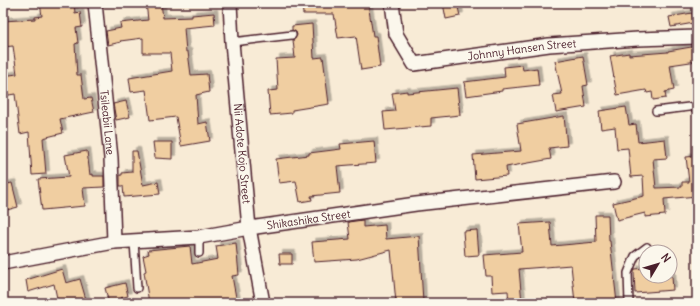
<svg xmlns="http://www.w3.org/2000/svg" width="700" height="306" font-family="Delius,sans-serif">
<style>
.building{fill:#f0cea1;stroke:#4a1f2b;filter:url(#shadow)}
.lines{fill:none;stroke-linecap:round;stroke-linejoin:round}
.lane-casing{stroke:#4a1f2b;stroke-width:10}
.street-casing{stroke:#4a1f2b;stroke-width:16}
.lane{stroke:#fbf7ec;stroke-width:7}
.street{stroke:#fbf7ec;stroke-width:13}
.labels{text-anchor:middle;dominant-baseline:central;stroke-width:4;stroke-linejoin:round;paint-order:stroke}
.street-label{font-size:11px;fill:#4a1f2b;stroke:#fbf7ec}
</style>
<defs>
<filter id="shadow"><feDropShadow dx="3.5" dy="-3.5" stdDeviation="0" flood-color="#0004"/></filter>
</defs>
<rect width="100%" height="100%" fill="#f8ebd6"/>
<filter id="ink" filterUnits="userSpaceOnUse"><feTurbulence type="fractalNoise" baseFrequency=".025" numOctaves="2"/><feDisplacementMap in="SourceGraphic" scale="8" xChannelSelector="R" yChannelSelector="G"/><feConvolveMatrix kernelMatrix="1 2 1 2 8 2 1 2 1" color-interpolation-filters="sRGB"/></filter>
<g filter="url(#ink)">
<g class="building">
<path d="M40,3H74L75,13L80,12L82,27L76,28L78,43L75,44L77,75H81L84,99L91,98L94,112L60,119L63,133L43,138L46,174L32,175L29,132L20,134L15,94L3,96V76L17,74L13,46L3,47V21L35,19V17L42,16Z"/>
<path d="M146,3H161L163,18L192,17V15L214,13L215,25L184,28L186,52H188L191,75L207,74L209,92L196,95L198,124L207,122L210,141L181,146L176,117L150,120L146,90L131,92L129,78L172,71L170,53H143V38L120,41L121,42L108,45L106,31L121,28L120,23L148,20Z"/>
<path d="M302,3H368L373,36H376L380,67L361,70L356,36L338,38L334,14H303Z"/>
<path d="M443,3H457L460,16L446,19Z"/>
<path d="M692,13L694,23L671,27L669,17Z"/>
<path d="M312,24L314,58L323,57L329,104L292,110V113L270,115L268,91L278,90L276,59L295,58L293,40L295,39L297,35L296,32L292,30V26Z"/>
<path d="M697,46V61L670,65L674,90L665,92L666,98L653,100L652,92L647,93L646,90L617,95L610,56L629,53V55L668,52V51Z"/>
<path d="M583,56L588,85L583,86L586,107L556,112L553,95L562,94L555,61Z"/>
<path d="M522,65L523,70L537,68L539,85L502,89V91L466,96L464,82L505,77L504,67Z"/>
<path d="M457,88L460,115L431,118V126L385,130L383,112L395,111L392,93L407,91V93Z"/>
<path d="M126,101L130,117L116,120L113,104Z"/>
<path d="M626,107L629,125L636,124L638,142L665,139L667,158L653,159L656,188L682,187V182H689L686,157L697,156V196L664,199L665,215L645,217V213L617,220L613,203L644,196L643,176L631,177L628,148L617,149L615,127L601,129L599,111Z"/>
<path d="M564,116L567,146L549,148L551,159L506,167L507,176L475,179L473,155L521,151L517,124Z"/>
<path d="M374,141L376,163L337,166L340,193L311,196L312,200L300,202L296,181L279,183L276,159L309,155V153L341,149L340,144Z"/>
<path d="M153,142H172V159L155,158Z"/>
<path d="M87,151L90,175L93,174V176H104V187L83,188L85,206L42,210L38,179L69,177L65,155Z"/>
<path d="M132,151H137L143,185L158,182L160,194L124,197L123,186H120V175H122V173L132,172Z"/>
<path d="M12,183L18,207L3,211V185Z"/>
<path d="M595,215H608L609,241H610L617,303H575L571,265L519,269L522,303H509L508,291L492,292L491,276H486L484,255L522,252L519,224L550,222L552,246L596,242Z"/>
<path d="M363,220V227L385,225L386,239L419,236L423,302L396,303L391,250L357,259L314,262L312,242L350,239L348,222Z"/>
<path d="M477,230L479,255L465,256L463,231Z"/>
<path d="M236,243L239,275L232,276L237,303H149L144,272L146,271L143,256L149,254L148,250L190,246L192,264L218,259L216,246Z"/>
<path d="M279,254H292V264H280Z"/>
<path d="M646,268V276H672L673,290L635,293L634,272L635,269Z"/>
<path d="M62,269L66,283L80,279L87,303H58L54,284L28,292L26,280Z"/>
<path d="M125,283L128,296L120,298V303H109L105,288Z"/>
</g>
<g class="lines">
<defs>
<g id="lane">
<path d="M232,42L292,35"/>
<path d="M656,111L697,106"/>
<path d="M134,241L137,288"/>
<path d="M199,253V237"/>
<path d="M629,303L628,273L635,256L647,247"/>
</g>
<g id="street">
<path id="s1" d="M95,3L111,158L114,242"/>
<path id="s2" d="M230,3L232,42L249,228L263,303"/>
<path id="s3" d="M392,3L396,34L414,64L549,45L638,39L697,37"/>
<path id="s4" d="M3,263L114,242L199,237L249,228L416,204L614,182"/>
</g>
</defs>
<use href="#lane" class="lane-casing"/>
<use href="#street" class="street-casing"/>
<use href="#lane" class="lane"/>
<use href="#street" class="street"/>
</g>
</g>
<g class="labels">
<g class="street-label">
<text stroke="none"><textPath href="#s3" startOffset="175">Johnny Hansen Street</textPath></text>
<text stroke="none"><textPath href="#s1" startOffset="120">Tsileabii Lane</textPath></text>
<text stroke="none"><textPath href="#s2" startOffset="151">Nii Adote Kojo Street</textPath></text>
<text stroke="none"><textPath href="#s4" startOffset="309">Shikashika Street</textPath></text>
</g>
</g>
<rect width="700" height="306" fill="none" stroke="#fbf7ec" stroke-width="16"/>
<rect x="8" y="8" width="684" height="290" fill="none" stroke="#4a1f2b" stroke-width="1.5" filter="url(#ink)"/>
<g transform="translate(658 264) rotate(52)"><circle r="19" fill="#fbf7ec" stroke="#b4a19f"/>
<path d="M0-3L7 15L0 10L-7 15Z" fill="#4a1f2b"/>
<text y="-6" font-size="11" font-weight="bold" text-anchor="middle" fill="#4a1f2b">N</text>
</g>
</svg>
